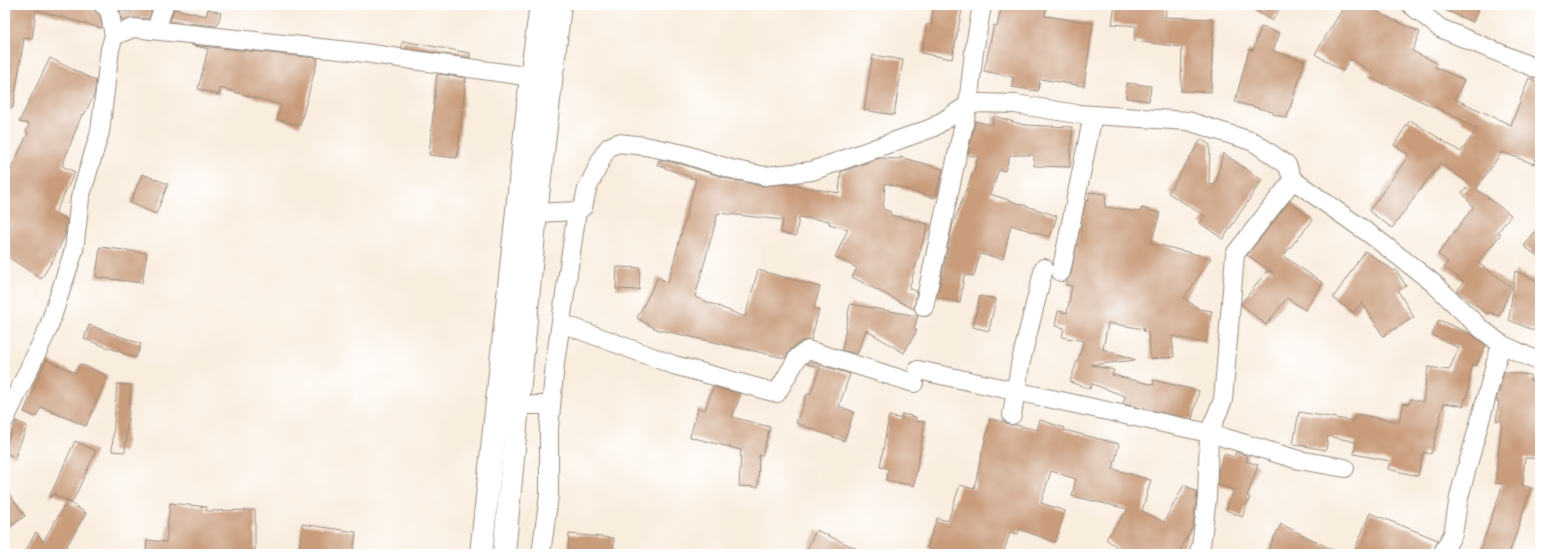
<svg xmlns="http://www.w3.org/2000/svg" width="1545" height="559" font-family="'Gentium Book Plus',serif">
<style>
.building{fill:#c99c7c}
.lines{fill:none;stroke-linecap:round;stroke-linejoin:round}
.street-casing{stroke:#9a8c7e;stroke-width:20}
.highway-casing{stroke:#9a8c7e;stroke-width:24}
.street{stroke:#fff;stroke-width:18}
.highway{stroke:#fff;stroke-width:22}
</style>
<rect width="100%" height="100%" fill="#fff"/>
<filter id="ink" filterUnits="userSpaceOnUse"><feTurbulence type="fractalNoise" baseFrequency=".025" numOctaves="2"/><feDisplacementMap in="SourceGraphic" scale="8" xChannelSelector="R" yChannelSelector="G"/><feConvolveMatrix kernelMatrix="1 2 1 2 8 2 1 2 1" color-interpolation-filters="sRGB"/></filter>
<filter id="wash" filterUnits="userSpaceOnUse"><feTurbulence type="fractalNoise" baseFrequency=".012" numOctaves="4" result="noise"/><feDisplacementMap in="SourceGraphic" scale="16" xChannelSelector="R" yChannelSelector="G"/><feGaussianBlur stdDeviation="0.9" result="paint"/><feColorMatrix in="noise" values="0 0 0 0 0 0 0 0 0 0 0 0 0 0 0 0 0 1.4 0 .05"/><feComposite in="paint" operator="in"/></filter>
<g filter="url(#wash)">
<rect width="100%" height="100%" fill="#f9edde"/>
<g id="blocks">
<g class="building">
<path d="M13,5H93L94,10L99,15L102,26L101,28L36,10L32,39L24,38L13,108H5V6L13,7Z"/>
<path d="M133,5L151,9L153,5L148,19L134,18L122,21L120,10L131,13Z"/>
<path d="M934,5H963L952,59L921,53L927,24L931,25Z"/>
<path d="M1002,5H1047L1045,16L1093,23L1084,86L1040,79L1038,91L1012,87L1013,77L984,71L994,25L997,26Z"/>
<path d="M1115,5H1167L1165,17L1213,19L1211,92L1181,91L1182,47L1134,41L1136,26L1112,24Z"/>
<path d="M1247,5H1282L1272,21Z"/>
<path d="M1345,5H1367L1387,17L1420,32L1412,51L1437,63L1435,67L1464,80L1455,99L1511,125L1529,78L1540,83V150L1534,164L1502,152L1476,189L1511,215L1498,232L1501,234L1478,263L1512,287L1499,316L1488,312L1487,314L1457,291L1464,282L1444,267L1448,262L1438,254L1473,207L1462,192L1471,185L1440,163L1392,228L1369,211L1409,155L1394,145L1410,120L1461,152L1477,129L1462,122V120L1369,77L1372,72L1350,59L1343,71L1315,54Z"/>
<path d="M1434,5H1480L1473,22Z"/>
<path d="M174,9L206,16L208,9L221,13L217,26L170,21Z"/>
<path d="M1261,27L1280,33L1273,51L1305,61L1287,118L1273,114V112L1235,102L1249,49L1253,50Z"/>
<path d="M403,41L470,53V58L401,48Z"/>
<path d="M191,45L318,58L300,126L277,119L281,105L220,88L219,95L198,89L208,49Z"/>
<path d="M873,55L903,60L894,115L864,110Z"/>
<path d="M50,58L96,81L94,95L84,115L82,114L62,166L75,172L55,213L67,220L65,236L55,255H56L41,279L5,255V181L28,133L26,132L29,124L19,122Z"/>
<path d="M437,74L466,78L457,158L429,155Z"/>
<path d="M1127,83L1151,86L1149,101L1126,98Z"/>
<path d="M994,116L1024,125L1072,127L1070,167L1034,166V155H1010L1005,171L999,170L990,194L1057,216L1050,237L1011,225L1003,259L980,254L974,276L964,275L960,303L937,297L953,224L979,157L968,155L975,121L992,125Z"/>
<path d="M1201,139L1210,145L1209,184L1215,185L1223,153L1262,180L1223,239L1200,223L1205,216L1168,193Z"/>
<path d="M900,157L943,169L935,198L885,183L883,209L891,212L890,215L928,224L909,289L917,291L914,309L852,277L857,268L835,257L848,229L829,224L830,221L799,217L796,236L781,233L783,220L718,213L695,297L745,317L758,270L820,287L814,308L819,310L811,340L802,341L792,348L785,358L656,329L637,318L658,277L668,283L696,179L657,165L659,160L681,164L729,179L763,186L785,184L839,193L841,172L880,158L900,159Z"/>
<path d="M142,174L168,184L156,214L130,203Z"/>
<path d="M1089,192L1106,194L1105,207L1140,212L1142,208L1160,213L1151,243L1211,258L1184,298L1199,309L1212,311L1206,343L1172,336L1174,357L1151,359L1148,332L1143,331L1144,329L1108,323L1103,349L1136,360L1091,365L1114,370L1112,375L1154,385L1153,380L1199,391L1192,419L1123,404L1125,396L1092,384L1090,389L1070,382L1084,341L1062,337L1064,328L1055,326L1058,311L1067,313L1072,286L1066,285L1067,280L1071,274L1086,200L1089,201Z"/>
<path d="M1290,201L1313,220L1283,256L1323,283L1305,310L1287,298L1266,325L1241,304L1267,271L1273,272L1247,255Z"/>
<path d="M1540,225V258L1524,246Z"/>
<path d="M100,247L147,253L142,283L96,277Z"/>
<path d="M1365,251L1394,271L1396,270L1406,286L1398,291L1414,317L1383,336L1362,302L1354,313L1333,298Z"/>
<path d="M617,267L640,268L639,290L616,289Z"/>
<path d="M1515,271L1540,282V333L1509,320Z"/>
<path d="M980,296L996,299L989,331L973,327Z"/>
<path d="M850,304L918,316L914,329L917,330L904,353L866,330L857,354L842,350Z"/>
<path d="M1439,320L1471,334L1486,345L1476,366L1472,364L1467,398H1465L1464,406L1444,403L1431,454L1423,452L1418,476L1388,469L1390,461L1354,454L1356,442L1328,436L1326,450L1293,444L1299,412L1354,421L1356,414L1399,422L1404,403L1409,404L1411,399L1423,402L1428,367L1449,370L1459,348L1432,335Z"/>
<path d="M89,325L141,344L136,358L120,352V347L118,351L84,339Z"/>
<path d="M46,360L76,373L80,364L108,376L86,426L41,407L36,417L24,412Z"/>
<path d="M810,362L850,374L839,406L854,412L844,441L796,423L807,394L810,395L820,367L807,364Z"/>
<path d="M1504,372L1530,375V380L1540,381V459L1525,458L1522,485L1531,488L1509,554H1479L1503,484L1495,483L1502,421H1496L1499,401H1496Z"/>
<path d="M117,384L131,385L125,452L112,451Z"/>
<path d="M713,387L741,394L732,417L770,427L762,456L759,455L758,487L739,486L741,450L690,437L698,408L705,410Z"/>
<path d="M902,414L916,417L915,421L925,422L914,486L886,480L888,468L880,467L889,416L902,419Z"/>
<path d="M990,419L1005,422L1010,425H1016L1037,430L1040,420L1065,428L1064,430L1119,444L1113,469L1151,480L1142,511L1164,522L1184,485L1197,492L1193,526L1178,554H1114L1118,548L1106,539L1128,509L1072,496L1076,479L1051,471L1041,503L1065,511L1055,542L1019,529L1018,534L1010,532L1003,554H945L927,548L937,518L948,521L960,485L974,489Z"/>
<path d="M16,421L27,426L15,457L5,453V447Z"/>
<path d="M75,441L96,451L72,503L55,495L56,493L49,498Z"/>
<path d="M1236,452L1248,456L1246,461L1258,465L1247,496L1250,497L1242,517L1226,510L1234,490L1218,485V471L1224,454L1234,457Z"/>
<path d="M5,488L25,516L5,530Z"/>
<path d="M67,501L86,513L62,554H24L36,532L43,542Z"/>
<path d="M170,503L207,507L206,511L255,510V554H146L147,540L166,542Z"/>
<path d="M1370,513L1438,540L1432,554H1353Z"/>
<path d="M302,524L356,532L353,554H341L299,548Z"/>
<path d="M1281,524L1341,554H1266Z"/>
<path d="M816,530L868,554H805Z"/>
<path d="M569,534L614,538L613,554L568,550Z"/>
</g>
</g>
</g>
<g filter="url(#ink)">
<use href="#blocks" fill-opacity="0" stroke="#9a8c7e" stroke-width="1"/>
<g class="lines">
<defs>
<g id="street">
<path d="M103,5L109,9L114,36"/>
<path d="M1411,5L1440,28L1540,70"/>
<path d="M156,30L164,5"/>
<path d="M536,213L577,211L583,207L587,189L604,154L609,147L618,143L645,146L684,154L731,169L765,176L812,171L932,128L968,105L980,103L1015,104L1077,114L1188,121L1254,142L1287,165L1293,180L1374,237L1432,282L1479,327L1501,344L1540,362"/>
<path d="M1061,272L1093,115"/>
<path d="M924,307L968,105L974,52L982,5"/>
<path d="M561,323L674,365L777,393L798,357L808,350L914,383"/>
<path d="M918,370L1209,433L1299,460L1345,468"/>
<path d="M518,405H551"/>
<path d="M1012,415L1020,365L1044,268"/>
<path d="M5,419L48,329L74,250L80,198L100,132L110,49L114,36L133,28L358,52L531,77"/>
<path d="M541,554L549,495V429L555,363L577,211"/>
<path d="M1198,554L1201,546L1207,498L1209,433L1223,400L1235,254L1293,180"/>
<path d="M1442,554L1453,534L1459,497L1501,344"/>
</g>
<g id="highway">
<path d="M481,554L531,77L541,5"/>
<path d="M504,554L536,213L560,5"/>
</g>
</defs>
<use href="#street" class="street-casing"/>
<use href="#highway" class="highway-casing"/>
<use href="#street" class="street"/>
<use href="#highway" class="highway"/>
</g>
</g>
<rect width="1545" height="559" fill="none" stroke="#fff" stroke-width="20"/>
</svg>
